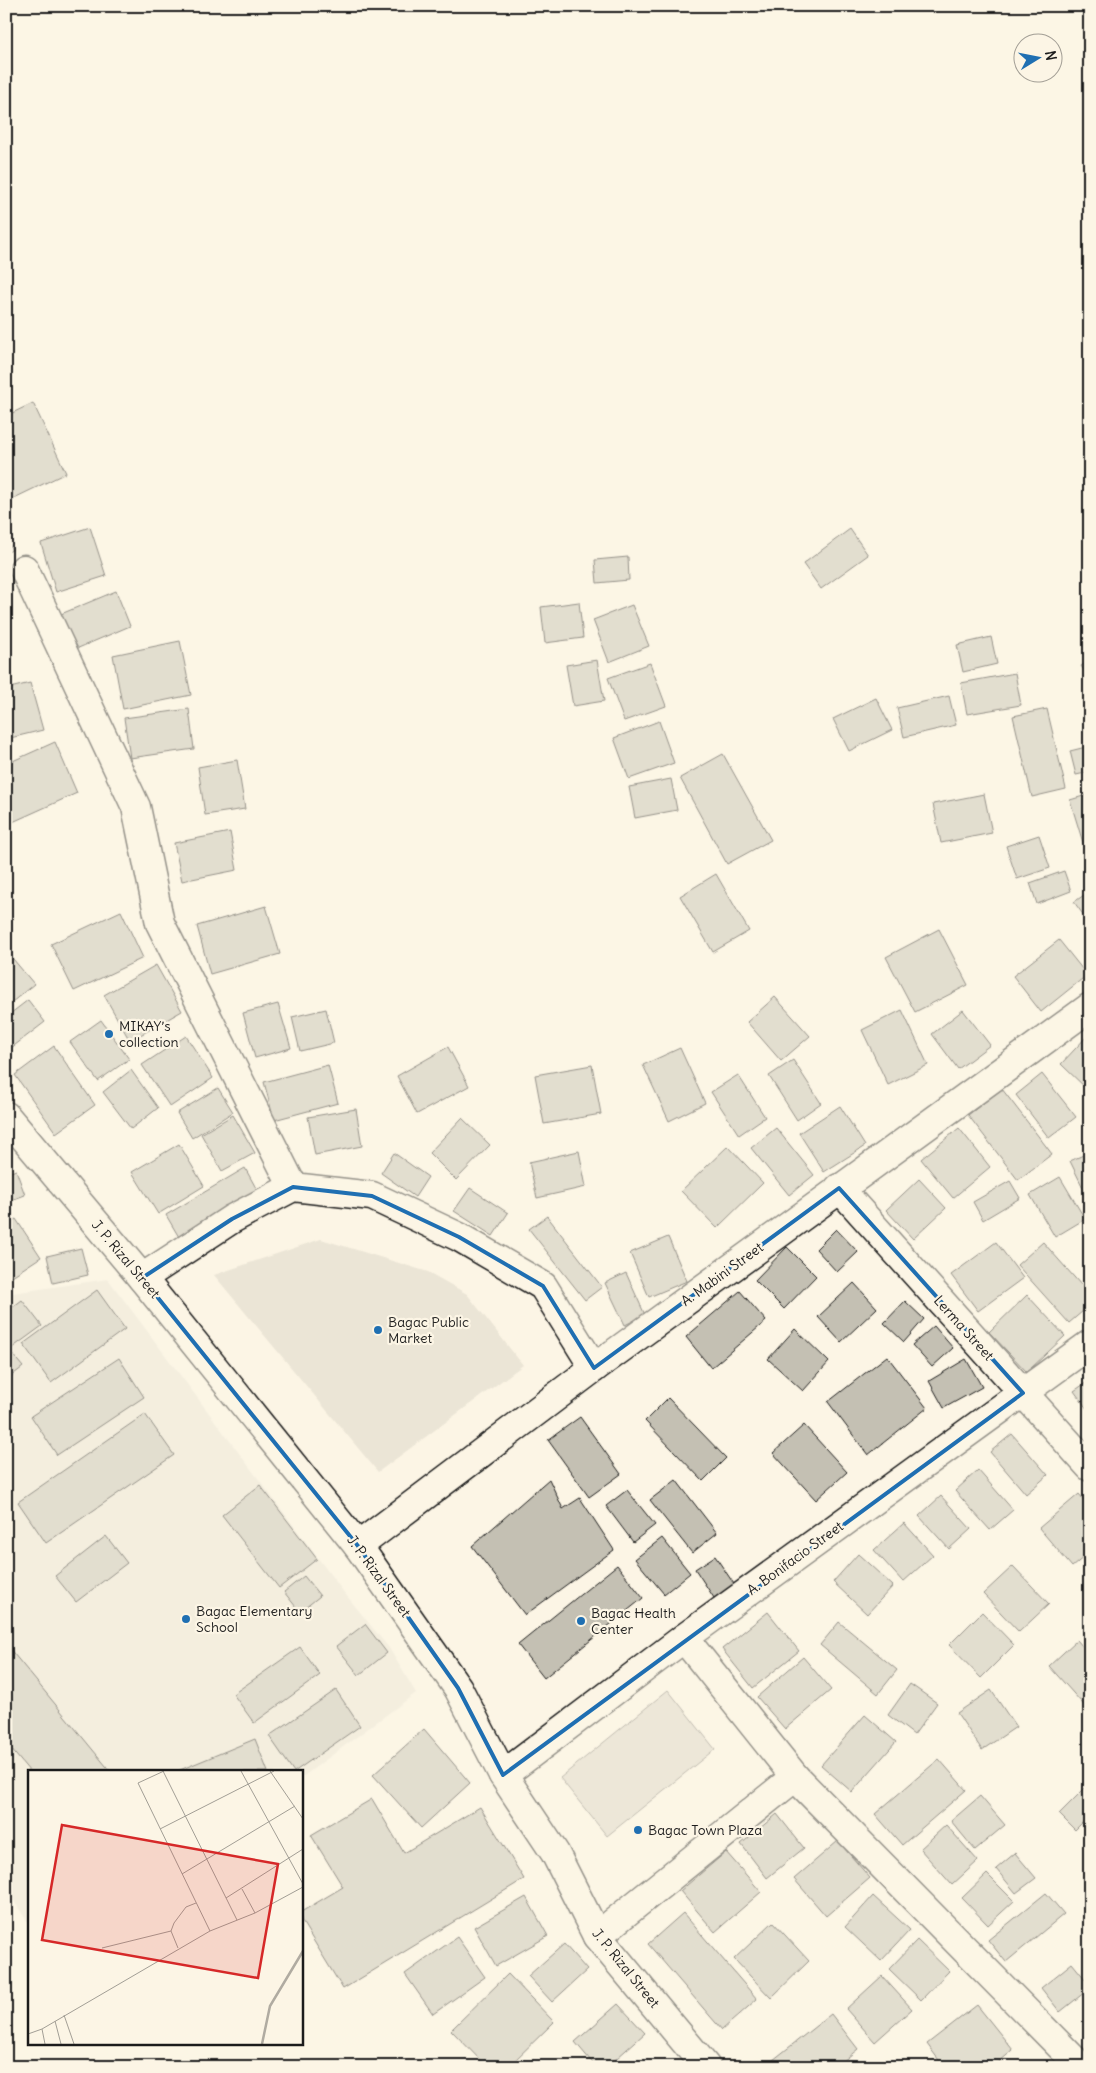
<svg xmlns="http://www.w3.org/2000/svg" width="1096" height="2073" font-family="Delius,sans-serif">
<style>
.built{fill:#ebe5d6}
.green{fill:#dbd5c8;stroke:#7c7872}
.building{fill:#c4c0b3;stroke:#1c1c1c}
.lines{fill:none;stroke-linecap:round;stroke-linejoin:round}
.street-casing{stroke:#1c1c1c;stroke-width:31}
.secondary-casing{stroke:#1c1c1c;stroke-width:31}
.street{stroke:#fcf5e5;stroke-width:28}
.secondary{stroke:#fcf5e5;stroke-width:28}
.marked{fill:none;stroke:#1f6fb2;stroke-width:4;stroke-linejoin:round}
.poi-dot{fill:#1f6fb2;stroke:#fcf5e5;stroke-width:2}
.labels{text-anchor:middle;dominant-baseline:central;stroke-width:4.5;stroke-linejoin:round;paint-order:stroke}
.poi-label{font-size:14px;fill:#1c1c1c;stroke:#fcf5e5;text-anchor:start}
.street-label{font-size:14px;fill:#1c1c1c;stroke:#fcf5e5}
.inset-river{fill:none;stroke:#b0aba1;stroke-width:2.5}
.inset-road{fill:none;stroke:#a29e95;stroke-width:1}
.view{fill:#d62828;fill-opacity:0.15;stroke:#d62828;stroke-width:2.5}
.inset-edge{fill:none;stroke:#1c1c1c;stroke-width:2.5}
</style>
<rect width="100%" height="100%" fill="#fcf5e5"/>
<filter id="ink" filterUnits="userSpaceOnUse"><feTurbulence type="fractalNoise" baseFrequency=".02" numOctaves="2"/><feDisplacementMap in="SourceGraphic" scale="10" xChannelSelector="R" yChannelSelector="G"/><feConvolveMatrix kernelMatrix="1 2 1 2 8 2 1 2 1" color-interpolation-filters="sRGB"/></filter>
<g filter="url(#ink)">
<g class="built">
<path d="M321,1239L428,1272L467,1294L523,1365L378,1472L214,1275Z"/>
<path d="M108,1279L342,1590L389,1648L416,1693L301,1778V1772H29V1924L6,1889V1294Z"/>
</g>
<path class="green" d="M668,1690L715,1749L607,1836L560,1778Z"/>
<g class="building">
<path d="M1090,357V373L1084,359Z"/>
<path d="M1087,396H1090V416Z"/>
<path d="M33,403L66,473L6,502V416Z"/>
<path d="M90,527L106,576L56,592L41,543Z"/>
<path d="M850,529L868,555L821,589L803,564Z"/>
<path d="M6,538L12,550L6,553Z"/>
<path d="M628,557L629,580L597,583L595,560Z"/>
<path d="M116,591L130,626L76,649L61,614Z"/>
<path d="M579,602L583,638L545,643L541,607Z"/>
<path d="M632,605L649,646L609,662L593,620Z"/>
<path d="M991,637L997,664L963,672L957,645Z"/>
<path d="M180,641L191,695L123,709L113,655Z"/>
<path d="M6,651L10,662L6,663Z"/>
<path d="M597,660L604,701L573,706L566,665Z"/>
<path d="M1090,660V679L1081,666Z"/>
<path d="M650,663L666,706L624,721L608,678Z"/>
<path d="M1015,673L1021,705L967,714L961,683Z"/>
<path d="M30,683L43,730L6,739V689Z"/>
<path d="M949,696L956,725L904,737L897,708Z"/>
<path d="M876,698L892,730L849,751L833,719Z"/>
<path d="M189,709L194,749L130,758L124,718Z"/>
<path d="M1047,709L1066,789L1032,797L1013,716Z"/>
<path d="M659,721L674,763L629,779L614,738Z"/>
<path d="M55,742L77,793L6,825V764Z"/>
<path d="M1090,746V772L1076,775L1070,751Z"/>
<path d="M723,754L771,840L727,864L680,778Z"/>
<path d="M237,760L245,809L205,815L198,767Z"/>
<path d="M671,779L677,810L635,818L629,787Z"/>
<path d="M984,794L992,833L941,843L933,804Z"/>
<path d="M1090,794V844L1084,846L1070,800Z"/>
<path d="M230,832L237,870L182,881L174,843Z"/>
<path d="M1039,835L1050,868L1017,879L1006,846Z"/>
<path d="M1064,871L1071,891L1037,904L1030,883Z"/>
<path d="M716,874L749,931L713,952L680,896Z"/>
<path d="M1090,891V924L1074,902Z"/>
<path d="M266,906L280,954L210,974L197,926Z"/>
<path d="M121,911L143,958L74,991L51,944Z"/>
<path d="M939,929L968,985L915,1012L886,957Z"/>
<path d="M1059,940L1087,975L1041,1012L1013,976Z"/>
<path d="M8,953L34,984L6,1007V954Z"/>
<path d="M156,965L182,1011L130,1041L104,995Z"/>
<path d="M775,997L810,1036L781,1061L747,1022Z"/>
<path d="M28,1000L45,1022L6,1052V1017Z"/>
<path d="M278,1004L291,1048L255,1058L243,1013Z"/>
<path d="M326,1009L334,1043L300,1051L292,1017Z"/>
<path d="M902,1010L928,1065L888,1085L862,1030Z"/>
<path d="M963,1010L990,1045L958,1069L932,1034Z"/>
<path d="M101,1020L129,1059L98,1081L70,1042Z"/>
<path d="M1090,1033V1092L1061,1064Z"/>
<path d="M186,1036L213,1078L170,1107L142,1065Z"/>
<path d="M54,1046L95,1105L56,1133L15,1075Z"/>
<path d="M448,1047L469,1086L417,1114L397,1076Z"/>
<path d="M680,1048L705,1103L669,1121L643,1065Z"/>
<path d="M793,1060L821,1103L797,1120L769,1076Z"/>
<path d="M328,1065L338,1103L274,1120L264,1082Z"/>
<path d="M592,1065L601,1114L544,1124L535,1075Z"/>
<path d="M131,1070L158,1108L131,1129L103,1092Z"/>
<path d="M1042,1074L1076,1117L1049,1138L1016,1095Z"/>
<path d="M738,1075L765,1117L739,1135L711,1092Z"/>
<path d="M218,1088L233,1112L192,1138L177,1113Z"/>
<path d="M1002,1089L1052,1154L1018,1180L968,1115Z"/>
<path d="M840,1106L865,1146L824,1172L799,1133Z"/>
<path d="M356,1109L362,1146L315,1155L308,1117Z"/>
<path d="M233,1115L255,1153L222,1171L201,1134Z"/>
<path d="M462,1118L490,1145L456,1180L429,1153Z"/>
<path d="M776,1128L814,1175L789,1195L751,1148Z"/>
<path d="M959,1128L990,1167L953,1198L921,1159Z"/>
<path d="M179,1144L204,1186L158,1214L132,1172Z"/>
<path d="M728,1146L763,1183L717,1228L681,1191Z"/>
<path d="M579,1151L586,1187L537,1198L529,1162Z"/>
<path d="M1090,1152V1202L1070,1161Z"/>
<path d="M394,1153L428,1177L415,1197L381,1173Z"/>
<path d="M245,1168L261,1197L183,1244L166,1215Z"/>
<path d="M16,1170L25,1195L6,1202V1174Z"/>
<path d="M1060,1177L1085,1219L1055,1237L1030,1195Z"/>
<path d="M919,1179L946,1208L913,1239L886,1210Z"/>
<path d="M1010,1181L1020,1198L983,1220L973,1202Z"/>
<path d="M470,1188L508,1213L493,1236L454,1211Z"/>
<path d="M547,1216L602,1287L585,1300L529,1229Z"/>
<path d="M16,1219L41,1257L6,1280V1225Z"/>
<path d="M836,1229L858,1252L837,1272L816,1249Z"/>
<path d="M668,1237L687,1281L649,1297L630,1253Z"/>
<path d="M996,1242L1023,1278L978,1311L951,1275Z"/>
<path d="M1043,1242L1090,1295V1305L1069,1323L1017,1265Z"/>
<path d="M787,1247L816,1276L784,1309L755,1280Z"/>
<path d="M81,1248L88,1275L53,1283L47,1256Z"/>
<path d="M626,1273L645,1315L625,1325L605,1283Z"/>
<path d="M854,1283L877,1308L841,1342L818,1317Z"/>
<path d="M97,1290L125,1329L51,1383L23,1344Z"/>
<path d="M740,1291L766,1321L711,1368L686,1337Z"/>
<path d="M1027,1295L1065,1336L1027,1372L989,1332Z"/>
<path d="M22,1300L42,1326L12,1348L6,1341V1312Z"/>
<path d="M905,1301L924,1319L904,1342L884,1323Z"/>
<path d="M934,1326L953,1348L932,1367L912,1345Z"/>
<path d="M795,1329L829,1362L803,1391L768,1359Z"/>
<path d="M6,1347L23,1367L6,1380Z"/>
<path d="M887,1356L927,1408L868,1455L828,1402Z"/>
<path d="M119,1358L144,1397L57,1455L31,1416Z"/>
<path d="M966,1359L982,1387L944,1408L929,1381Z"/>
<path d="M1090,1380V1413L1074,1391Z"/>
<path d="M668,1398L726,1458L703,1481L645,1421Z"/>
<path d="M145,1414L174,1455L46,1543L18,1502Z"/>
<path d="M580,1417L621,1474L589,1497L548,1440Z"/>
<path d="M804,1425L847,1472L816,1500L773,1453Z"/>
<path d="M1012,1434L1048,1475L1026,1494L990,1452Z"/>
<path d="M978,1470L1013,1510L990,1530L955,1491Z"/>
<path d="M549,1479L563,1509L580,1498L614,1550L525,1615L472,1546Z"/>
<path d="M676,1480L717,1533L692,1553L650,1500Z"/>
<path d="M260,1485L317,1559L279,1588L222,1515Z"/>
<path d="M627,1490L655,1525L633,1542L606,1506Z"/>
<path d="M1079,1494L1090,1507V1552L1072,1567L1039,1528Z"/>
<path d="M941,1496L971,1529L949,1549L919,1516Z"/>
<path d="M904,1523L933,1555L903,1582L874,1550Z"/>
<path d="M106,1536L127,1563L76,1602L55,1576Z"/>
<path d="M662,1538L690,1573L664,1594L635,1559Z"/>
<path d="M858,1554L893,1586L867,1614L833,1582Z"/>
<path d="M715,1556L736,1587L716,1601L695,1569Z"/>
<path d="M617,1565L643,1598L544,1678L518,1645Z"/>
<path d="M1013,1566L1049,1604L1019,1632L983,1594Z"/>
<path d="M304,1576L320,1596L300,1612L284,1592Z"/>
<path d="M768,1612L799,1651L753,1688L722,1649Z"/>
<path d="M982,1612L1014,1645L981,1678L949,1645Z"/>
<path d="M839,1622L897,1670L878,1694L820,1645Z"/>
<path d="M365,1624L387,1653L359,1675L336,1646Z"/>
<path d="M1077,1640L1090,1655V1712L1049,1666Z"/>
<path d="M300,1647L320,1675L254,1723L233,1694Z"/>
<path d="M9,1648L111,1772H30L6,1743V1651Z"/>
<path d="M803,1657L831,1690L785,1729L757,1697Z"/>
<path d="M910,1684L937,1703L914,1735L888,1715Z"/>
<path d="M336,1690L360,1726L294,1772L269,1736Z"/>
<path d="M991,1690L1016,1727L982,1750L957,1713Z"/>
<path d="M865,1715L896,1742L852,1792L821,1765Z"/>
<path d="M424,1729L470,1783L421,1828L373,1775Z"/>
<path d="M255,1739L268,1772H175Z"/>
<path d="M939,1759L966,1790L902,1845L875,1814Z"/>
<path d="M1090,1783V1815L1075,1830L1059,1814Z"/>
<path d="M980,1796L1005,1825L975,1850L951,1821Z"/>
<path d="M372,1799L404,1853L480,1807L524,1879L343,1989L301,1920V1912L343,1887L311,1835Z"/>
<path d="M777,1814L804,1848L767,1878L741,1844Z"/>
<path d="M946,1825L978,1861L952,1885L920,1849Z"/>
<path d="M838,1841L870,1878L826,1916L794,1879Z"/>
<path d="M726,1852L761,1892L715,1932L680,1891Z"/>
<path d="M1015,1853L1036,1878L1016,1893L996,1869Z"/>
<path d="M987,1874L1014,1901L988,1925L962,1898Z"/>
<path d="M1046,1893L1064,1914L1006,1962L988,1940Z"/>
<path d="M873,1896L910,1930L881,1961L845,1927Z"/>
<path d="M526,1897L548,1936L496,1966L474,1927Z"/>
<path d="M683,1913L757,1999L722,2030L648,1944Z"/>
<path d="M773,1922L809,1961L771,1998L734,1959Z"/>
<path d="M457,1937L485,1977L433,2014L405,1974Z"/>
<path d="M917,1940L949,1971L921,2000L889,1969Z"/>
<path d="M564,1944L587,1970L552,2002L528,1976Z"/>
<path d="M1072,1963L1090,1985V1988L1060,2012L1041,1988Z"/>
<path d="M508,1974L554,2022L508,2067H487L451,2030Z"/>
<path d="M882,1976L912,2009L875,2042L846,2009Z"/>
<path d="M618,2004L645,2033L607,2067H596L575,2042Z"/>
<path d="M977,2005L1013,2050L993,2067H944L927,2044Z"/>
<path d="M831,2014L858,2049L836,2067H770L768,2064Z"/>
</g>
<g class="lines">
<defs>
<g id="street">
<path d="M24,569L136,807L160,923L293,1187"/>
<path d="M839,1188L1090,1467"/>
<path d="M142,1278L232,1219L293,1187L372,1196L459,1237L543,1286L594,1368"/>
<path d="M358,1546L594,1368L1090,1007"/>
<path d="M684,1638L795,1777L1081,2067"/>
<path d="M597,1936L795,1777"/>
</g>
<g id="secondary">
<path d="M6,1116L142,1278L358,1546L458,1688L503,1775L555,1853L597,1936L706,2067"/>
<path d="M503,1775L684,1638L1090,1344"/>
</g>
</defs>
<use href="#street" class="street-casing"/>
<use href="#secondary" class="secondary-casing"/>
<use href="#street" class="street"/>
<use href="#secondary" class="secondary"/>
</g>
</g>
<path d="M0 0H1096V2073H0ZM293,1187L372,1196L459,1237L543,1286L594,1368L839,1188L1023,1393L503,1775L458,1688L358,1546L142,1278L232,1219Z" fill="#fcf5e5" fill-opacity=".55" fill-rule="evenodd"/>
<path class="marked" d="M293,1187L372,1196L459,1237L543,1286L594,1368L839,1188L1023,1393L503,1775L458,1688L358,1546L142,1278L232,1219Z"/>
<g class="poi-dot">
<circle cx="109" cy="1034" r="5"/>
<circle cx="378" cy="1330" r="5"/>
<circle cx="186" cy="1619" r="5"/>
<circle cx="581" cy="1621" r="5"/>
<circle cx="638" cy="1830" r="5"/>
</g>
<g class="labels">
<g class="poi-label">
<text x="119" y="1026">MIKAY’s<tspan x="119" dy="16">collection</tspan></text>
<text x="388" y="1322">Bagac Public<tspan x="388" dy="16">Market</tspan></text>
<text x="196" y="1611">Bagac Elementary<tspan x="196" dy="16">School</tspan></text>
<text x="591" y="1613">Bagac Health<tspan x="591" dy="16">Center</tspan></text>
<text x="648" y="1830">Bagac Town Plaza</text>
</g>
<g class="street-label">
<text transform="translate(126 1259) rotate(50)">J. P. Rizal Street</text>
<text transform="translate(722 1274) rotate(-36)">A. Mabini Street</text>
<text transform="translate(964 1328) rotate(48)">Lerma Street</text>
<text transform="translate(795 1558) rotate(-36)">A. Bonifacio Street</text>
<text transform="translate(379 1576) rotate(54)">J. P. Rizal Street</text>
<text transform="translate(626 1968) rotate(51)">J. P. Rizal Street</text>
</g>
</g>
<g transform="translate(28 1770)">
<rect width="275" height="275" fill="#fcf5e5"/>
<path class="inset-river" d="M234,274L242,236L275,181"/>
<path class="inset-road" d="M135,1L209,150M136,1L110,13L182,161M213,1L275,114M242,1L275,49M132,59L246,1M154,104L267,36M214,119L227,143M198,128L275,79M74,178L143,161M150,178L143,161L146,153L158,137L168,133M36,245L46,274M27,251L33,274M14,259L17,274M0,264L14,259L182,161L227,143L275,117"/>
<path class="view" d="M34,55L250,94L230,208L14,170Z"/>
<rect width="275" height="275" class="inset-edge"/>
</g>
<rect width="1096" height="2073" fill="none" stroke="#fcf5e5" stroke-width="25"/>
<rect x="12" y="12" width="1071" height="2048" fill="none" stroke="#1c1c1c" stroke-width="2" filter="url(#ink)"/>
<g transform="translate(1038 58) rotate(80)"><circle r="24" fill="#fcf5e5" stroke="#a29e95"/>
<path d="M0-4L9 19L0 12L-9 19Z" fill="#1f6fb2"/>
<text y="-8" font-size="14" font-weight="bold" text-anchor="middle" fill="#1c1c1c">N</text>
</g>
</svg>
